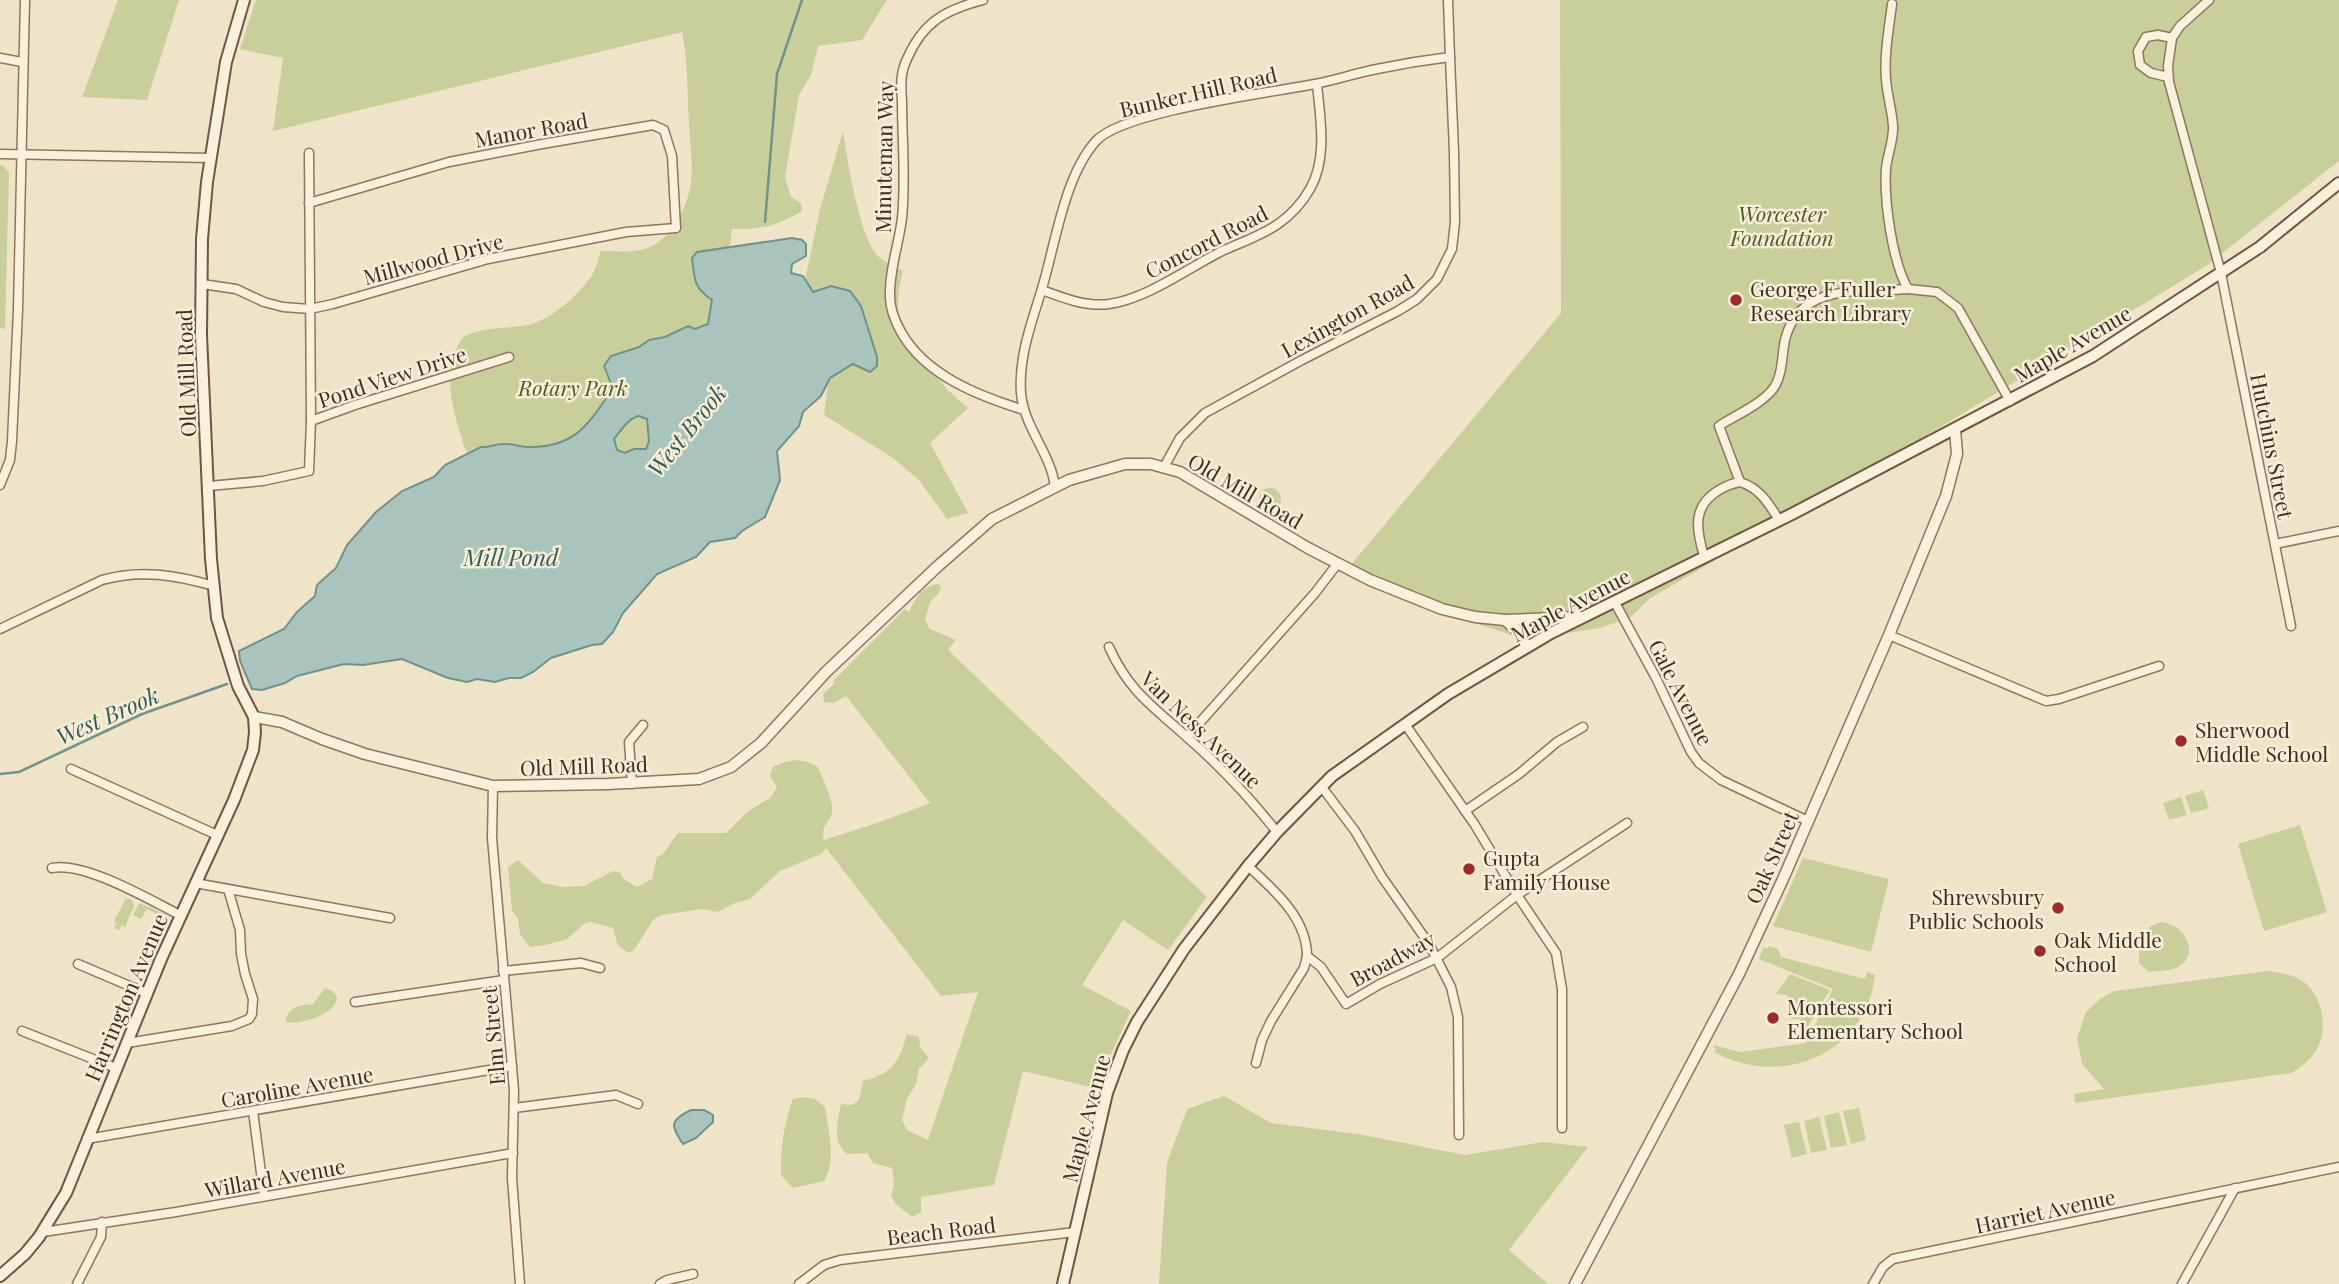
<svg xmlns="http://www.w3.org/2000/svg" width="2339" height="1284" font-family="'Playfair Display',serif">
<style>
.green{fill:#c9cf9b}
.water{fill:#a9c4bc;stroke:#6f938a;stroke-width:2;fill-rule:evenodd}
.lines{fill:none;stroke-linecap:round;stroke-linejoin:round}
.stream{stroke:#6f938a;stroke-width:2.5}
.minor-casing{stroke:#8d765c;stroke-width:11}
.tertiary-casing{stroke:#8d765c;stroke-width:13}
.secondary-casing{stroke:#6f573f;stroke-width:14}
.minor{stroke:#faf1dc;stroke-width:8}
.tertiary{stroke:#faf1dc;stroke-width:10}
.secondary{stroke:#faf1dc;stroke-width:10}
.poi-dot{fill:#9e2a2b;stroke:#f7eed8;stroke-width:2.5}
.labels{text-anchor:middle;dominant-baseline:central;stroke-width:5;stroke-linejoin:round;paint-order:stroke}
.street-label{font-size:21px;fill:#3d2e20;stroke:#f7eed8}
.park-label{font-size:21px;font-style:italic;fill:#4d5a26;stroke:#f7eed8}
.poi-label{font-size:21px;fill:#3d2e20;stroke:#f7eed8;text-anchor:start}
.water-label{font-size:23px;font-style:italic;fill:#2f5d5a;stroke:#f7eed8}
</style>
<rect width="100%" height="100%" fill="#f0e4c8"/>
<g class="green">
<path d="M118,0H179L147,100L82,97Z"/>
<path d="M256,0H887L862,40L818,46L811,75L799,95L785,177L791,197L801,203L802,211C775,227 763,229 732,229L725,291L719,324L646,415L656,471L467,454C455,419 438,371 463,337C481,327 501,329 521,326C549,323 575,298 591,277C596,270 598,259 601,251C615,251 631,253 644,249C656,246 662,240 670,231C698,195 692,166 689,123C687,92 688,62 682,32L273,131L283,58L240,49Z"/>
<path d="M1560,0H2339V161L2206,266L1886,460L1649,599L1631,617L1600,628L1555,635H1511L1406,600L1345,572L1561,313Z"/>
<path d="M843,131C847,158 860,240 879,257C886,263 896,267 903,271C891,314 901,336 929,368C941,383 953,396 968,408L930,443L968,513L947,519L919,480L893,458L824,415L837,314L798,288L805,280L820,209Z"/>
<path d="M0,165L4,166L9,173L5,329L0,328Z"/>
<circle cx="1270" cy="499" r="11"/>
<path d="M938,584L941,586L939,593L930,602L925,620L930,629L956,640L948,650L1207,897L1168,950L1123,920L1082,985L1131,1011L1110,1056L1099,1089L1023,1071L994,1185L921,1197V1212L912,1217L896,1204L891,1196L894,1183L892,1168L873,1163L867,1153L847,1154C831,1140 838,1122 841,1104L852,1105L859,1100L863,1081C893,1073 898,1064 907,1034L919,1037L920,1047L929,1058L919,1069L916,1084L907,1099L902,1120L907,1130L928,1140L978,992L941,996L826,848L821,854L780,871L750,899L735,903L718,912L702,909L661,915L653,920L634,950L629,953L618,946L613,928L591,922L584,924L567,939L546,945L530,947L520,934L518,919L512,911L508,867L518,860L543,883L563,887L584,886L613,871L620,873L624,879L637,887L652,879L657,857L663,854L678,833H726L747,812L770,798L777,787L770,776L773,767C791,759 800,757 818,767C822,777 835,803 832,813C828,826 821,824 824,840L880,822L930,803L846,696L834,703L824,702L823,694L835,683L833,681L905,609L909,612C916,598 922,586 938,584Z"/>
<path d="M2203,790L2209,808L2191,813L2185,796Z"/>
<path d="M2181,797L2187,815L2169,820L2163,803Z"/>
<path d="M2300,825L2327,912L2264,931L2238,844Z"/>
<path d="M1803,858L1889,879L1871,952L1773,926Z"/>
<path d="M126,898L132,900L134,906L125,927L122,925L119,930L114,928L117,923L114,921Z"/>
<path d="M139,903L170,916L164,932L157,929L160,916L147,909L141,919L133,915Z"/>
<path d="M2161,922C2185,924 2201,954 2178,967C2170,971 2158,971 2149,972L2139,963C2140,941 2137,930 2161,922Z"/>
<path d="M1769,946L1778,949L1781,957L1865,979L1867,972L1875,975C1866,1054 1782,1089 1714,1052L1716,1050L1713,1045L1740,1052L1806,1043L1833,989L1759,959L1763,948H1767Z"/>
<path d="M2268,971C2279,973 2292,974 2301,980C2324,994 2330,1034 2313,1055C2308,1062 2299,1068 2292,1073L2075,1103L2074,1094L2104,1089L2082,1064L2077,1038L2086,1012L2100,999L2114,991Z"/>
<path d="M1790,974L1830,990L1807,1028L1800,1019H1791L1787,995L1776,994Z"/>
<path d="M325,988C359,999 312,1027 286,1022C286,1007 301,1005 313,1004Z"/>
<path d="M1224,1096L1271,1123L1358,1134L1465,1155L1543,1142L1588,1147L1509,1250L1548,1284H1159L1167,1163L1187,1109Z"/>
<path d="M803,1097L815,1099L825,1107C828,1130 837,1160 824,1181L793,1188L781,1175C780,1149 784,1123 793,1099Z"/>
<path d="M1859,1108L1866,1140L1851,1144L1843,1111Z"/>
<path d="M1839,1112L1847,1145L1831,1148L1824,1116Z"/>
<path d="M1819,1117L1827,1150L1811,1153L1804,1121Z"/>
<path d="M1799,1122L1807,1154L1792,1158L1784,1125Z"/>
</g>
<g class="water">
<path d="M792,238L802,240L806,244V256L792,264L791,273L803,276L813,292L831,286L850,291L861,306L877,357V366L870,372L853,364L830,378L821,396L803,412L799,426L777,451L780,480L765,517L742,531L735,538L710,542L696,557L657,574L623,613L613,632L602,644L592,645L551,658L533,672L521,678H509L495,682L477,679L467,682L448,678L402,659L363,665L344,664L297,676L285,683L262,690L252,689L240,661L239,651L284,629L297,612L315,596L317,585L336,568L347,545L376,512L402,491L434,477L445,465L481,447C489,448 495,444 502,444C511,443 521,447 530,447C575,447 588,425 611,391L612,386L604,366L611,356L639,347L649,340L665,337L688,326L695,329L708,324L712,300C693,287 695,280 692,258L697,252ZM639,416L647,419L649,441L646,449H634L625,453L617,450L614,439C621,431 628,418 639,416Z"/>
<path d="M691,1110H704L713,1115V1122L696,1138L683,1144C670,1125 670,1120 691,1110Z"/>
</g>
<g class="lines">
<g class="stream">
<path d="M765,222L777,74L802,0"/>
<path d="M0,774L19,772L142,714L227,684"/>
</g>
<defs>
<g id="minor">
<path d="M983,0C945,10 923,22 907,59C900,73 901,86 902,101C902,139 906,180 902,218C899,244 889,270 890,297C890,309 895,321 901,332C926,376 979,396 1024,410"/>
<path d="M1892,4C1889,29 1884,53 1886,79C1887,95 1892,110 1893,126C1894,140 1887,155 1886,169C1884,201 1892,261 1908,289L1937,292L1958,308L2010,401"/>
<path d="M2172,38L2180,26L2209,0"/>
<path d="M0,58L22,62"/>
<path d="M2168,77L2151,73L2140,65L2138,51L2146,37L2158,35L2172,38L2168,66L2169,82L2221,273L2291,626"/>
<path d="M309,153L311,421"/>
<path d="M0,154L210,158"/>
<path d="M202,284L236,289L264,302L283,307L310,309L333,304L488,259L626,232L676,228L672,156L664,130L653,125L542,144L449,162L309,203"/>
<path d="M1042,290C1063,298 1086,307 1109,304C1146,299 1187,269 1220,252C1239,243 1261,236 1278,224C1291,215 1302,203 1310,189C1328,158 1320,117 1317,84"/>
<path d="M1164,467L1180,438L1205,413L1302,360L1398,311L1417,299L1437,279L1452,249L1455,222L1454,152L1450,57"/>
<path d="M1740,482L1719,426C1736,415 1760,405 1773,389C1784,374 1781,353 1786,336C1803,281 1864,293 1908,289"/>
<path d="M0,485L10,460L12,441L18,310L25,0"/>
<path d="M209,486L263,481L309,471L311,421L355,405L509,357"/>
<path d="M1055,487C1051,453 1024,428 1021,393C1018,351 1036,313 1046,274C1057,233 1067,173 1096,141C1123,111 1270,93 1315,84C1336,80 1356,73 1377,69C1401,64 1425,60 1450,57L1448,0"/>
<path d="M2275,544L2339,531"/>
<path d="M1704,556C1696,529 1692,506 1719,490C1726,486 1733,483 1740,482C1760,488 1769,504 1779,520"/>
<path d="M1614,601L1656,678L1691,752L1699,763L1721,780L1808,821"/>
<path d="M0,629L102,580C140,569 176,575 214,586"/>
<path d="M1889,635L2046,701L2059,699L2159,666"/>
<path d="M1109,647C1129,692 1154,707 1189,739C1221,767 1250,798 1277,832"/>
<path d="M1405,724L1475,825L1517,895L1556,953L1562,989V1128"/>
<path d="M1187,737L1315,593L1338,563"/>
<path d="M71,769L217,835"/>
<path d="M632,784L629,742L643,725"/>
<path d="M493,786L492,838L514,1090L512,1178L520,1284"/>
<path d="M1321,786L1355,831L1382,877L1429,944L1451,987L1458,1017L1459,1135"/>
<path d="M1465,811L1519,774L1557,742L1583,727"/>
<path d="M1248,866C1274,890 1307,918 1307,956L1321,967L1346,1004L1380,984L1437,958L1517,895L1627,823"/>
<path d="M52,868C84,861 150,900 180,915"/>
<path d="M195,883L390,918"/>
<path d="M78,964L146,993"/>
<path d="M503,971L581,963L600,968"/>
<path d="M355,1002L504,980"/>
<path d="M22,1031L116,1068"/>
<path d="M127,1043L232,1026L249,1019L252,1014L253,999L245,974L241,954L240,930L228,889"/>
<path d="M1256,1063L1262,1040L1271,1021L1304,968L1307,956"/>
<path d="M514,1108L616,1095L638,1104"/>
<path d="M253,1111L264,1196"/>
<path d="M87,1139L512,1066"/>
<path d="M43,1232L176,1212L513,1153"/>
<path d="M77,1284L101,1237L102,1222"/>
<path d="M660,1284L667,1280L693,1274"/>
<path d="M799,1284L824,1265L840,1260L1075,1232"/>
<path d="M1873,1284L1883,1267L1893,1259L2339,1167"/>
<path d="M2182,1284L2235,1188"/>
</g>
<g id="tertiary">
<path d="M1505,620L1519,632L1527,647"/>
<path d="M254,717L282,722L322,739L365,754L493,786L608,784L699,779L731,767L761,743L826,672L938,566L992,519L1069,480L1125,464H1151L1180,472L1308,548L1370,580L1442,609L1475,617L1505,620L1580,617"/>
<path d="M1575,1284L1739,974L1783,879L1889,635L1946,496L1957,454L1955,429"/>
</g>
<g id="secondary">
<path d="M0,1276L25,1254L39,1237L66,1193L161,959L234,800L253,750L255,732L254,717L238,686L217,618L211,559L201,335L202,239L207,182L226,62L244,0"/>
<path d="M1063,1284L1107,1093L1123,1050L1137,1022L1184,949L1248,866L1277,832L1332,776L1448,694L1551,633L1792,514L2093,356L2260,247L2339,183"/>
</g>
</defs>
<use href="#minor" class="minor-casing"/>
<use href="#tertiary" class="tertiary-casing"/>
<use href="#secondary" class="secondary-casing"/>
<use href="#minor" class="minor"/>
<use href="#tertiary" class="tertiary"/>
<use href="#secondary" class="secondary"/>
</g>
<g class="poi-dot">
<circle cx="1736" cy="300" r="7"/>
<circle cx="2181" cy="741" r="7"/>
<circle cx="1469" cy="869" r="7"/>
<circle cx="2058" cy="908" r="7"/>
<circle cx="2040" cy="951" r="7"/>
<circle cx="1773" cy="1018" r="7"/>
</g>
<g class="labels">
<g class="street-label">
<text transform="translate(1198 91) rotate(-13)">Bunker Hill Road</text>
<text transform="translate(531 129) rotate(-10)">Manor Road</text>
<text transform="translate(883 157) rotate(-89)">Minuteman Way</text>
<text transform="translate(1206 241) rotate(-27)">Concord Road</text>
<text transform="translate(433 258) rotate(-15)">Millwood Drive</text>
<text transform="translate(1347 315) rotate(-29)">Lexington Road</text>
<text transform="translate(2072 343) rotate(-30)">Maple Avenue</text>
<text transform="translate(185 373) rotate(-92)">Old Mill Road</text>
<text transform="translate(392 376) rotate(-18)">Pond View Drive</text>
<text transform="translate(2273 446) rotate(79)">Hutchins Street</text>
<text transform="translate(1246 490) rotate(30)">Old Mill Road</text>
<text transform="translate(1570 604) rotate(-28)">Maple Avenue</text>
<text transform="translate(1682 692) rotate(63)">Gale Avenue</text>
<text transform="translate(1202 729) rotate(44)">Van Ness Avenue</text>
<text transform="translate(584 765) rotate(-2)">Old Mill Road</text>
<text transform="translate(1771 857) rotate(-66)">Oak Street</text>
<text transform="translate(1392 958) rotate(-28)">Broadway</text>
<text transform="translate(125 997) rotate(-67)">Harrington Avenue</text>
<text transform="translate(492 1036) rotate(-95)">Elm Street</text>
<text transform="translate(297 1086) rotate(-10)">Caroline Avenue</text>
<text transform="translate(1085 1118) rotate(-75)">Maple Avenue</text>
<text transform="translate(275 1177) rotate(-10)">Willard Avenue</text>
<text transform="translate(2045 1210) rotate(-12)">Harriet Avenue</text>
<text transform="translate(941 1230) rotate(-7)">Beach Road</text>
</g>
<g class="park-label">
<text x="1782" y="213">Worcester<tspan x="1782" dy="24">Foundation</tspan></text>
<text x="573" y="387">Rotary Park</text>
</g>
<g class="poi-label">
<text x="1750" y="288">George F Fuller<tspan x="1750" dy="24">Research Library</tspan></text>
<text x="2195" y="729">Sherwood<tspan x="2195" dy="24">Middle School</tspan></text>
<text x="1483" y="857">Gupta<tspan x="1483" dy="24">Family House</tspan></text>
<text x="2044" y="896" text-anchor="end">Shrewsbury<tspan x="2044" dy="24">Public Schools</tspan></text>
<text x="2054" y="939">Oak Middle<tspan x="2054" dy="24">School</tspan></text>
<text x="1787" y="1006">Montessori<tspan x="1787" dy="24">Elementary School</tspan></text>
</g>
<g class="water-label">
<text transform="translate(686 430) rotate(-51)">West Brook</text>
<text x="511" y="556">Mill Pond</text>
<text transform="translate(107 715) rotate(-24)">West Brook</text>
</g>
</g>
</svg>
